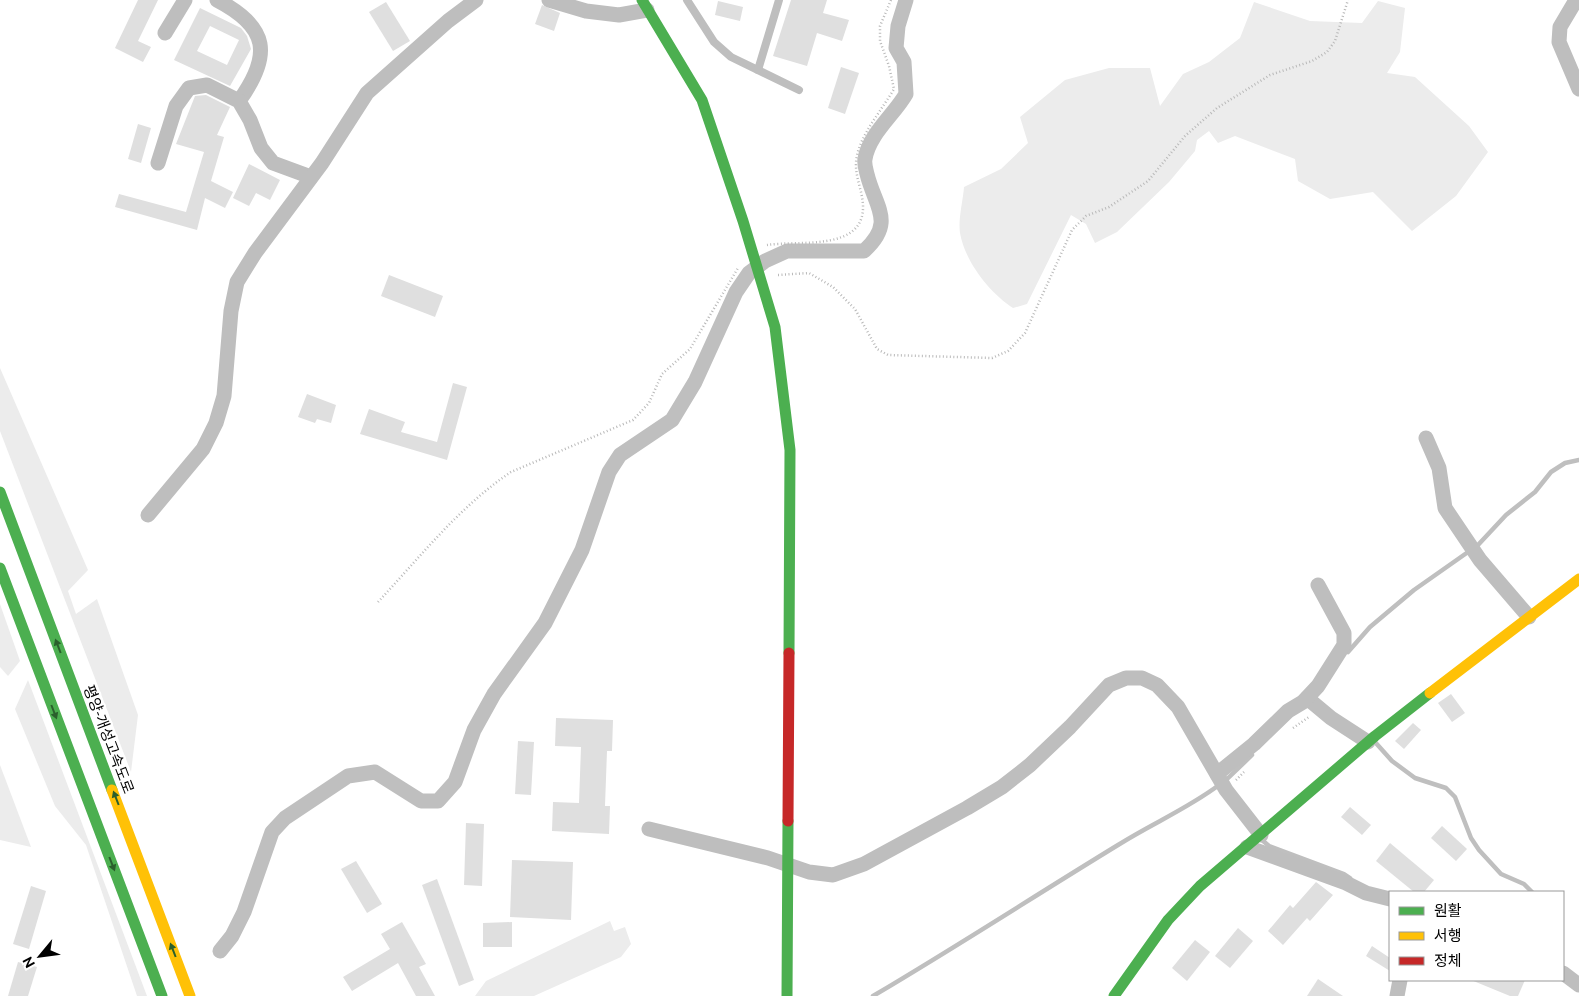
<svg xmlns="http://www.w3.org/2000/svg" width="1579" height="996" font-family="Ubuntu,'Noto Sans KR',sans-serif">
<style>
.green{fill:#ececec}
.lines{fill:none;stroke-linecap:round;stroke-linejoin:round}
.stream{stroke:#bfbfbf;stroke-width:4.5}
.canal{stroke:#bfbfbf;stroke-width:15}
.building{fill:#dfdfdf;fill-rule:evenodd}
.path{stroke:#b9b9b9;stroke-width:2.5;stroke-dasharray:1 2.5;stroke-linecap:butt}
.lane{stroke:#bebebe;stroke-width:8}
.street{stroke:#bebebe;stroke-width:15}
.fast{stroke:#4caf50;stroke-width:11}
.slow{stroke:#ffc107;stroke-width:11}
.jam{stroke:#c62828;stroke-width:11}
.oneway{fill:#2a602c}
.labels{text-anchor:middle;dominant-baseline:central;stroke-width:4.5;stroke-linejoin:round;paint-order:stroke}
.street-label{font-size:15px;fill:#000;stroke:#fff}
</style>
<rect width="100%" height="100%" fill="#fff"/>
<g class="green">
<path d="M1378,1L1405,8L1400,52L1387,73L1415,77L1469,126L1488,152L1456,196L1412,231L1373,192L1330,199L1298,181L1295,159L1235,136L1218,143L1209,131L1197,140L1195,151L1169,182L1117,232L1095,243L1086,224L1071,215L1027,304L1013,308C990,293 965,262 960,233C958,219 963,201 964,187L1001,169L1028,143L1020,117L1065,80L1109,68H1150L1160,106L1183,74L1209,62L1240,38L1254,2L1310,21L1362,23Z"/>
<path d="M0,368L88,570L68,591L76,614L97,599L138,715L131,772L0,431Z"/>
<path d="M0,604L20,661L8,676L0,667Z"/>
<path d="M28,680L147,996H137L86,845L55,806L15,709Z"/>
<path d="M0,765L31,847L0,840Z"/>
<path d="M610,921L614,931L625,927L631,944L621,957L534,996H475L486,981Z"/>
</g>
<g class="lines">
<g class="stream">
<path d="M1348,652L1370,627L1414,590L1478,545L1506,515L1535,492L1551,472L1565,463L1579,460"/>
<path d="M1375,742L1392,761L1415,778L1446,788L1455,797L1471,838L1479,850L1501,874L1524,884L1532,892"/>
<path d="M1225,781L1252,755"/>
<path d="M1262,840L1269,846L1344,874L1350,878"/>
<path d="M873,996C956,947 1036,895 1118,845C1151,824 1187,809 1219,785"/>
</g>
<path class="canal" d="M220,951L232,936L244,912L272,832L285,818L348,776L375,772L421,801H438L455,782L474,730L494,694L545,623L582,550L609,472L620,455L672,420L695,382L736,292L749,273L765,261L787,251H864C896,222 875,207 867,174C866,170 864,164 865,159C869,134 894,115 906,94L904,62L896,48L898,26L906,0"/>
</g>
<g class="building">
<path d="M138,0H158L138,41L151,47L143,62L115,48Z"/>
<path d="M791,0H827L823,13L849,20L842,41L817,33L807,66L773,56Z"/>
<path d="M718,1L743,7L740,21L715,15Z"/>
<path d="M386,2L410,41L393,51L369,12Z"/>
<path d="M542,5L560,13L554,31L535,24Z"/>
<path d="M200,8L241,28L247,36L251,49L230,86L174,60ZM210,26L239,40L227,65L197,51Z"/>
<path d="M841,67L859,73L845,114L828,108Z"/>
<path d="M206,95L230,107L217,135L224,137L211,181L233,192L225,208L205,198L197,230L115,207L119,194L186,212L204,152L176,144L195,96Z"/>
<path d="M138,124L151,128L141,163L128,159Z"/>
<path d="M249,164L280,180L270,200L256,193L249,206L233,198Z"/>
<path d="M389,275L443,296L435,317L381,296Z"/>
<path d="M453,383L467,387L447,460L360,434L369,409L405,422L401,432L437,442Z"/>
<path d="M307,394L336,405L331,423L317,419L315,423L298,417Z"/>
<path d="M1451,694L1465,713L1452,722L1438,703Z"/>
<path d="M556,718L613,720L612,751H607L605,806H610L609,834L552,831L553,802L579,803L581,747L555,746Z"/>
<path d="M1413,723L1421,730L1404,749L1395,741Z"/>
<path d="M518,741L534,742L531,795L515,794Z"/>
<path d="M1350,807L1371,825L1362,835L1341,817Z"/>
<path d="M466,823L484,824L482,886L464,885Z"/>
<path d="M1442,826L1467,849L1456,861L1431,838Z"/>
<path d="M1390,843L1434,880L1424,892H1414L1376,861Z"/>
<path d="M512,860L573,862L571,920L510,917Z"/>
<path d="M356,861L382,904L367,913L341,869Z"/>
<path d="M437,879L474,980L459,986L422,885Z"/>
<path d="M1316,882L1333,895L1310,921L1307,918L1283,945L1268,931L1290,905L1293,908Z"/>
<path d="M31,886L46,891L29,949L13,944Z"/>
<path d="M402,922L426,964L419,967L435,996H416L398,963L352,991L343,977L390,949L381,934Z"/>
<path d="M512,922V947H483V923Z"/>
<path d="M1238,928L1253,941L1230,968L1215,956Z"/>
<path d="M1195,940L1210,952L1187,981L1172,968Z"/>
<path d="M1372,946L1390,958V971L1366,956Z"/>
<path d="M18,962L37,967L28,996H8Z"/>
<path d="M1318,979L1343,996H1307Z"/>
<path d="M1471,980H1525L1518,996H1510Z"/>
</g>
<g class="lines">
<g class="path">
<path d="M767,245C799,240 865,252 863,205C862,188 853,173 857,156C860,136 883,108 894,89L889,66L880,41V26L891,0"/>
<path d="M778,275L809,273L833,287L855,309L877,349L888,355L992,358L1008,351L1025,333L1072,230L1086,216L1109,207L1148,181L1185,136L1217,108L1270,75L1312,61L1327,52L1335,41L1348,0"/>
<path d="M378,602C420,557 460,506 511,472L633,420L649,403L662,374L690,349L738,268"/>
<path d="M1293,728L1309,717"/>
<path d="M1236,780L1244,772"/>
</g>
<g class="lane">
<path d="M687,0L714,42L731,57L799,90"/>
<path d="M758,70L779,0"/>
</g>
<g class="street">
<path d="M217,0C269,27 272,55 239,101"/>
<path d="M549,0L586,11L619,15L647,10"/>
<path d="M1576,0L1560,27L1559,42L1579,89"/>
<path d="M165,33L185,0"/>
<path d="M158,163L176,106L189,88L207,85L239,101L250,120L261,148L273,163L311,177"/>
<path d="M1426,438L1439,468L1445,508L1480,560L1529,617"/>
<path d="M148,515L203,449L216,423L224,396L231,311L237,282L255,253L322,163L367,93L448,21L476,0"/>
<path d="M1307,698L1331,718L1368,742"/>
<path d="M1217,774L1254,744L1288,711L1303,702L1318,686L1344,645V633L1318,585"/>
<path d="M649,829L768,858L809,872L833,875L864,864L967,808L1002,787L1030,765L1070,727L1109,685L1126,678H1142L1157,685L1178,707L1226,790L1261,835"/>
<path d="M1247,847L1346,883L1366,893L1390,899"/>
<path d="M1563,973L1579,985"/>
<path d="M1397,996L1400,980"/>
</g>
<g class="fast">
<path d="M642,0L702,100L743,221L775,327L790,450L789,653"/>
<path d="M0,492L112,790"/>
<path d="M0,568L162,996"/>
<path d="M787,996L788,821"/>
<path d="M1114,996L1168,920L1200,886L1375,736L1430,693"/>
</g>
<g class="slow">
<path d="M1430,693L1579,579"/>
<path d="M112,790L190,996"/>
</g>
<path class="jam" d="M788,821L789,653"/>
</g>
<defs><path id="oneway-solid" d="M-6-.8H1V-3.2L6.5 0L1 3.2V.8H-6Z" transform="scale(1.25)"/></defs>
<g class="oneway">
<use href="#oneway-solid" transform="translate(58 646) rotate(-111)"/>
<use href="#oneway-solid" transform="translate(54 712) rotate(69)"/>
<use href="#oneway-solid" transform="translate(116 798) rotate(-111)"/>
<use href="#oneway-solid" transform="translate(112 864) rotate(69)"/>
<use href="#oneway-solid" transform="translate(173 950) rotate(-111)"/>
</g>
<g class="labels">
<g class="street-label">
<text transform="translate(109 739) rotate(69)">평양-개성고속도로</text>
</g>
</g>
<rect x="1389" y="891" width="175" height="90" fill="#ffffff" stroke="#999999"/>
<rect x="1399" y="907" width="25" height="8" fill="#4caf50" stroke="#999999"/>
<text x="1434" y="916" font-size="15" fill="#000000">원활</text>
<rect x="1399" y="932" width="25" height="8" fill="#ffc107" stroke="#999999"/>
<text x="1434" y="941" font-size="15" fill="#000000">서행</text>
<rect x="1399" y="957" width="25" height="8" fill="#c62828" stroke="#999999"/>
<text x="1434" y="966" font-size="15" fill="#000000">정체</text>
<g transform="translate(40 956) rotate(241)" stroke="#ffffff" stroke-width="4" paint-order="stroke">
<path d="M0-4L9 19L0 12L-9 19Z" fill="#000000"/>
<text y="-8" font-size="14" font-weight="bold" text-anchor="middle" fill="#000000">N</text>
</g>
</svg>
